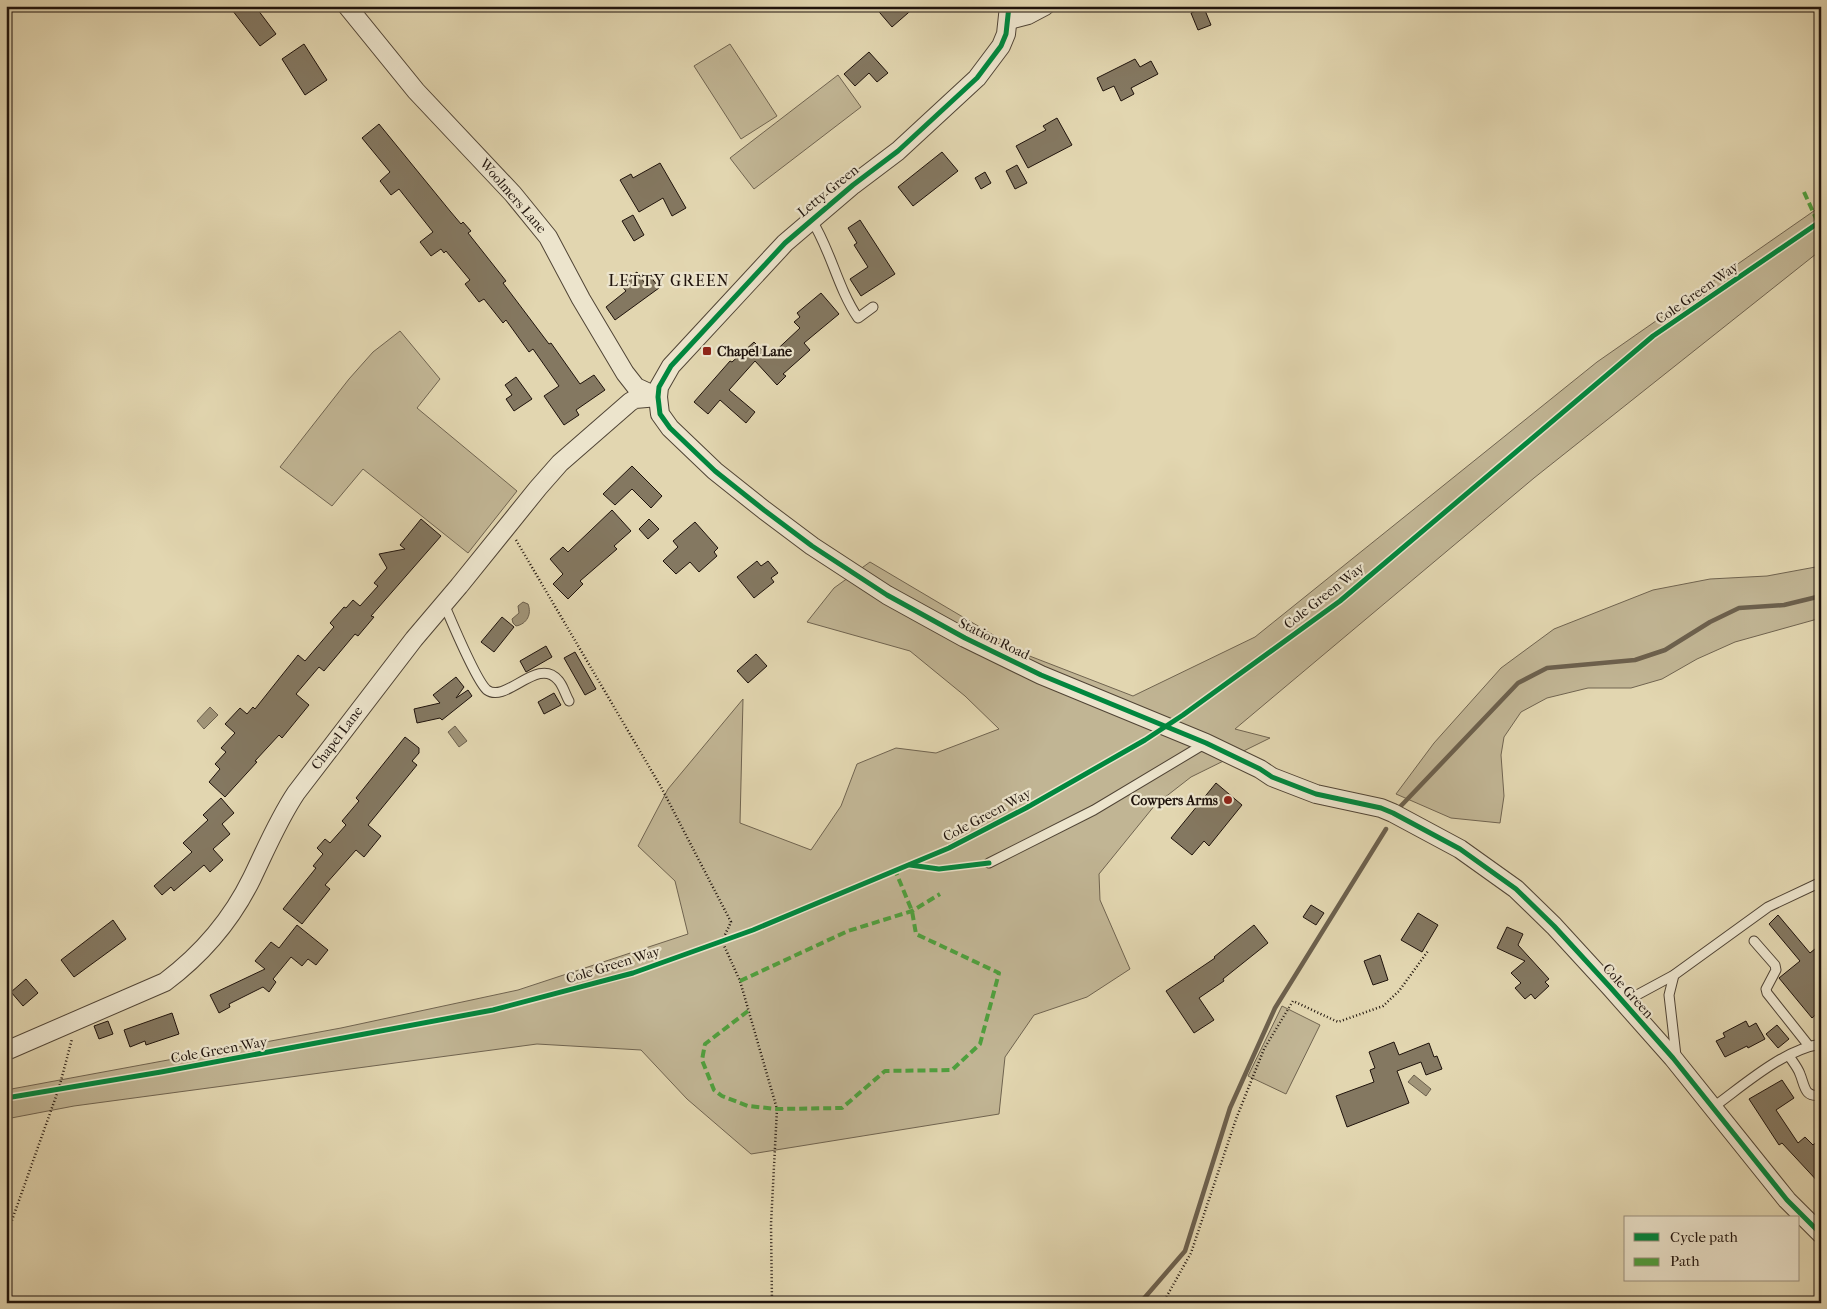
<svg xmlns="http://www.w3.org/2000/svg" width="1827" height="1309" font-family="'IM FELL French Canon',serif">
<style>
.green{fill:#c1b594;stroke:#706450}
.water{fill:#a09478;stroke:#6c604d}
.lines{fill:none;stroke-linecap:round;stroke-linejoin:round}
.stream{stroke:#6c604d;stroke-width:4.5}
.building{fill:#847861;stroke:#1f130c}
.service-casing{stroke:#504435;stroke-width:11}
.minor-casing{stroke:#504435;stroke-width:20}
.path{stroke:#1f130c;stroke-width:2.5;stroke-dasharray:1 2.5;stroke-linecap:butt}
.service{stroke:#ece4cc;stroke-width:9}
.minor{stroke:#ece4cc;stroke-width:18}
.quiet{stroke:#4fa03e;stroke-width:4;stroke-dasharray:8 4;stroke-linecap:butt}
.cycleway-casing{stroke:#ece4cc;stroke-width:8}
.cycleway{stroke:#00873e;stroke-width:5}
.poi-dot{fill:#8f2418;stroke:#ece4cc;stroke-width:2}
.labels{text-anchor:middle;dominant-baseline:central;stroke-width:4.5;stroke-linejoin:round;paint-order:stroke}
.street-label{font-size:14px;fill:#1f130c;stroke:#ece4cc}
.poi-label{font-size:14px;font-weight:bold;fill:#1f130c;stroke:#ece4cc;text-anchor:start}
.quarter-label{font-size:16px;letter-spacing:1px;fill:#1f130c;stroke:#ece4cc}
</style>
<rect width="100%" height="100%" fill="#e2d6b0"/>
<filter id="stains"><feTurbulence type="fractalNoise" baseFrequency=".004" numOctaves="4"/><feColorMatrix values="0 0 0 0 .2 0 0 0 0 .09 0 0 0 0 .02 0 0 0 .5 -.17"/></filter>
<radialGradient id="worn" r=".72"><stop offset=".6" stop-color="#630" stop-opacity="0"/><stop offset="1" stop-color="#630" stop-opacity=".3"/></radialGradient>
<g class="green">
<path d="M730,44L777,116L741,139L694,66Z"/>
<path d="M838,75L861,107L754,189L730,158Z"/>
<path d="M1821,206V250L1534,478L1235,729L1270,738L1191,777L1155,805L1099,874L1100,900L1130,969L1087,997L1034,1015L1005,1057L999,1114L751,1154L687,1099L641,1050L537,1044L74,1106L6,1119V1090L341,1028L518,990L688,934L675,881L638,846L668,789L743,699L740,823L811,850L841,806L857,764L896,748L936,753L999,729L965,696L910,651L807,622L834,588L870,562L1027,655L1133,696L1255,637L1597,362Z"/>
<path d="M400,331L440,379L417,408L517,491L468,553L363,469L332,506L280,467L349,379L373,352Z"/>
<path d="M1821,566V618L1735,642L1697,659L1662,679L1631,688H1588L1547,698L1521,712L1504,737L1501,755L1504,796L1500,823L1451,818L1396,794L1434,743L1501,668L1554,629L1653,590L1710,579L1767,576Z"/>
<path d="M1282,1006L1320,1025L1286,1094L1248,1076Z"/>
</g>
<g class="water">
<path d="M523,602L528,604C532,614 527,624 516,626L513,623L512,619L519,613L518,606Z"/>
<path d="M210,707L218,715L204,729L197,721Z"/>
<path d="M455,726L467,741L459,747L448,732Z"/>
<path d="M1414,1075L1431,1089L1426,1096L1408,1082Z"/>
</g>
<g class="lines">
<g class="stream">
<path d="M1398,809L1518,683L1547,668L1635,660L1665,650L1710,622L1739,608L1784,605L1821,596"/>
<path d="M1140,1303L1185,1251L1230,1108L1275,1008L1386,829"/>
</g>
</g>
<g class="building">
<path d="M229,6H255L276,34L260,46Z"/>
<path d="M874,6H916L892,27Z"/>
<path d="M1204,8L1211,25L1198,30L1191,13Z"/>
<path d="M304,44L327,80L305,95L282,59Z"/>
<path d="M869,52L888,73L877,82L869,73L855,86L844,74Z"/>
<path d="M1135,59L1140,67L1151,61L1158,74L1131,88L1134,94L1121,101L1114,86L1103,91L1097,78Z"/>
<path d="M1057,118L1072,145L1028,168L1016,146L1046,130L1043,126Z"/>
<path d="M379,124L450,211L461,224L463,222L471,231L468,233L506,281L503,283L549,344L551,343L580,384L594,375L605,390L576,410L579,415L564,425L544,396L559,386L533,349L529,352L506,320L503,323L484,299L479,302L465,284L470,280L446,251L444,253L441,249L431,256L420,242L433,232L399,189L391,195L380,181L390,172L362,138Z"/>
<path d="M942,152L958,171L913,206L898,187Z"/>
<path d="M660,163L686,208L672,216L663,198L639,212L620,180L631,174L633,178Z"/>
<path d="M1017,165L1027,183L1015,189L1006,171Z"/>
<path d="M985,172L991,183L981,189L975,178Z"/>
<path d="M633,215L644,235L634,241L622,221Z"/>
<path d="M860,220L895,274L861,296L850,279L868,267L854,245L857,243L848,228Z"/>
<path d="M637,272L644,282L651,277L659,288L615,320L606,307L626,291L620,284Z"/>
<path d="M821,293L839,314L804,343L810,350L783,374L786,376L777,385L755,361L729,390L755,412L746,423L720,400L708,414L694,402L730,361L732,362L754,342L769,357L800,328L794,322L800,317L797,313Z"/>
<path d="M516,377L532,399L514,411L506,399L512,395L505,385Z"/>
<path d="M632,466L662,496L651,508L632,489L615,505L603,494Z"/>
<path d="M612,510L631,531L614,546L617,549L580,581L583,584L568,599L553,584L563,574L550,559L563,547L568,552Z"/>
<path d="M421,519L441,536L371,616L374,617L358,636L355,634L324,671L319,667L296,694L309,705L282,738L279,735L255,761L257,762L225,797L209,782L220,769L215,764L226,752L221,748L235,733L225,724L240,708L247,714L253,707L255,709L298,655L305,661L334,627L330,623L344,607L346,608L353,600L360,606L378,586L374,583L387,568L379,554L405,549L400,545Z"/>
<path d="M649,519L659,529L648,539L639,529Z"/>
<path d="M695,522L718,548L714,552L717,556L699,572L690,562L676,574L663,561L678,547L673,541Z"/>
<path d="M757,561L761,566L768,561L778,573L771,578L774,582L754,598L737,577Z"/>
<path d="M502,617L514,627L494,652L481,642Z"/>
<path d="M546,646L552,657L526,672L520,661Z"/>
<path d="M575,652L596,689L585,695L564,658Z"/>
<path d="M756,654L767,666L748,683L737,671Z"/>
<path d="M456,677L464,687L456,698L468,690L472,696L442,720L440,718L417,723L414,709L440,703L433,695Z"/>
<path d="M554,693L561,705L544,714L538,702Z"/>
<path d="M405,737L419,748V753L412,761L417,765L368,825L381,836L364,857L356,850L325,885L330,889L302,924L283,909L316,868L313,866L323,854L317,848L325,839L330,843L346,825L342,821L359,801L356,798Z"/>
<path d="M1216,783L1242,805L1209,846L1204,841L1192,855L1171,838Z"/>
<path d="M221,798L234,813L222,824L230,834L213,849L223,860L210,872L204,865L174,891L171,887L162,895L154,886L192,852L183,843L208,820L203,815Z"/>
<path d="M1311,905L1324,913L1316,925L1303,917Z"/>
<path d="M1418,913L1438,925L1422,952L1401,940Z"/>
<path d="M1778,915L1810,953L1821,944V1010L1812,1018L1779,978L1800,961L1769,924Z"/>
<path d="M113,920L126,939L74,977L61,960Z"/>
<path d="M297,925L328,950L316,965L308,959L302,966L291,957L273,979L276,982L269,992L263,987L229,1004L230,1007L219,1013L210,995L265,969L255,961L271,942L279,948Z"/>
<path d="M1254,925L1268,943L1223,979L1224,981L1199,998L1214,1020L1194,1033L1166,991L1215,958L1214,957Z"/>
<path d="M1507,927L1523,934L1518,945L1549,979L1545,982L1549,986L1535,999L1531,994L1525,999L1515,988L1521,983L1511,973L1525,961L1497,948Z"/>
<path d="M1380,955L1388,980L1373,985L1364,961Z"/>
<path d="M26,979L38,993L23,1006L11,992Z"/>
<path d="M172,1013L179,1034L146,1045L145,1041L130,1047L124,1030Z"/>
<path d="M108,1021L113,1034L99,1039L94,1026Z"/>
<path d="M1746,1021L1749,1027L1756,1023L1765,1039L1748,1048L1747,1046L1725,1057L1716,1041L1725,1037L1723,1033Z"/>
<path d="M1777,1025L1789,1039L1778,1048L1766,1034Z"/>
<path d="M1394,1042L1399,1055L1429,1043L1434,1057L1437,1056L1442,1069L1426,1075L1421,1062L1397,1071L1409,1103L1347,1127L1336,1096L1374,1082L1370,1070L1375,1068L1369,1052Z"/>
<path d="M1782,1080L1794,1098L1776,1110L1798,1143L1805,1137L1813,1145L1821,1138V1185L1782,1143L1779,1145L1749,1099Z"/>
</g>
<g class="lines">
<defs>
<g id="service">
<path d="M811,219C831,250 837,287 858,318L873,307"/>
<path d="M444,604C451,620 476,681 487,690C506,704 538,656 558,680C563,685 565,694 569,701"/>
<path d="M989,863L1094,810L1206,743"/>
<path d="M1754,941L1775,965L1776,970L1766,989L1767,993L1809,1046"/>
<path d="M1674,975L1669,995L1676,1056"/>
<path d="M1624,1002L1674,975L1768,907L1821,882"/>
<path d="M1789,1056C1793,1062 1798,1068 1800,1074C1805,1086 1804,1098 1821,1095"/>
<path d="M1712,1108C1743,1086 1782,1050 1821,1044"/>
</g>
<g id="minor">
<path d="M347,6L416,91L513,194L548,237L581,299L625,373L636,387L658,397"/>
<path d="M1009,6L1006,34L1001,46L977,78L898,151L853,185L785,243L671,366L659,387L658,397L660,414L670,428L715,471L764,510L812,546L887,595L965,638L1041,675L1206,743L1260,769L1272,777L1316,794L1381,808L1393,813L1460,849L1516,889L1554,926L1610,987L1673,1058L1787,1200L1821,1234"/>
<path d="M1009,20L1028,15L1045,6"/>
<path d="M6,1051L165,982C201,955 232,919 252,878C266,849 278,820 296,793L414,639L459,586L538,488L560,463L630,402L635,399L658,397"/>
</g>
</defs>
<use href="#service" class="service-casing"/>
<use href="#minor" class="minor-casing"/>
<g class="path">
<path d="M516,540L661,787L731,922L722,941L740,981L777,1109L771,1224L772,1303"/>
<path d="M6,1237L59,1088L72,1039"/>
<path d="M1163,1303L1191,1253L1236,1119L1264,1049L1293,1001L1338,1022L1383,1006L1399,991L1428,951"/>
</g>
<use href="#service" class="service"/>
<use href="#minor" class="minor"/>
<g class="quiet">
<path d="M350,8L353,6"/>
<path d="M1804,192L1819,225"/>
<path d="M740,981L848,931L912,911L940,894"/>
<path d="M748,1011L705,1044L702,1060L714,1090L722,1096L748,1106L777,1109L842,1108L885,1071L952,1070L980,1044L999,973L916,934L912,911L895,870"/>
</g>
<defs>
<g id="cycleway">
<path d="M1009,6L1006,34L1001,46L977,78L898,151L853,185L785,243L671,366L659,387L658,397L660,414L670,428L715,471L764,510L812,546L887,595L965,638L1041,675L1206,743L1260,769L1272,777L1316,794L1381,808L1393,813L1460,849L1516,889L1554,926L1610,987L1673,1058L1787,1200L1821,1234"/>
<path d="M910,865L939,869L989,863"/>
<path d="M6,1098L161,1072L493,1010L633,973L753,930L949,848L1026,808L1145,740L1183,715L1340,601L1653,336L1821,221"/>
</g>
</defs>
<use href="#cycleway" class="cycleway-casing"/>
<use href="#cycleway" class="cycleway"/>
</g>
<g class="poi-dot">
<rect x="702" y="346" width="10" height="10" rx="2.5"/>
<circle cx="1228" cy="800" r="5"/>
</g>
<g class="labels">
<g class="street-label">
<text transform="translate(828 191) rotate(-39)">Letty Green</text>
<text transform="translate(513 196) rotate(49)">Woolmers Lane</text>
<text transform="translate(1697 293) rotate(-35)">Cole Green Way</text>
<text transform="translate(1324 596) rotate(-38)">Cole Green Way</text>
<text transform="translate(994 639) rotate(26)">Station Road</text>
<text transform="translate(337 738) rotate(-53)">Chapel Lane</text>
<text transform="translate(987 815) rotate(-28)">Cole Green Way</text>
<text transform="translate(613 965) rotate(-17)">Cole Green Way</text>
<text transform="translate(1628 991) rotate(48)">Cole Green</text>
<text transform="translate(219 1050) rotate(-10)">Cole Green Way</text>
</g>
<g class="poi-label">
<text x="717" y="351">Chapel Lane</text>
<text x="1218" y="800" text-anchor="end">Cowpers Arms</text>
</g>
<g class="quarter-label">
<text x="669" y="280">LETTY GREEN</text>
</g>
</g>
<rect width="1827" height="1309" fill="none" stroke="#e2d6b0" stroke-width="25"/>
<rect x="8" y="8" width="1812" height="1294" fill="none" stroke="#1f130c" stroke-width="2.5"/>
<rect x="12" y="12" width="1802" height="1284" fill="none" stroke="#1f130c"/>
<rect x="1624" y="1216" width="175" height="65" fill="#ece4cc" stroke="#9a907f"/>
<rect x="1634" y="1233" width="25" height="8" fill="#00873e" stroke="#9a907f"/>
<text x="1670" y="1242" font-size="15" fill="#1f130c">Cycle path</text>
<rect x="1634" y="1258" width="25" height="8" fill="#4fa03e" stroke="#9a907f"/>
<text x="1670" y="1266" font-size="15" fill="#1f130c">Path</text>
<rect width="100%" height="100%" filter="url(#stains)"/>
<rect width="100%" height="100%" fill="url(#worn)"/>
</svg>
